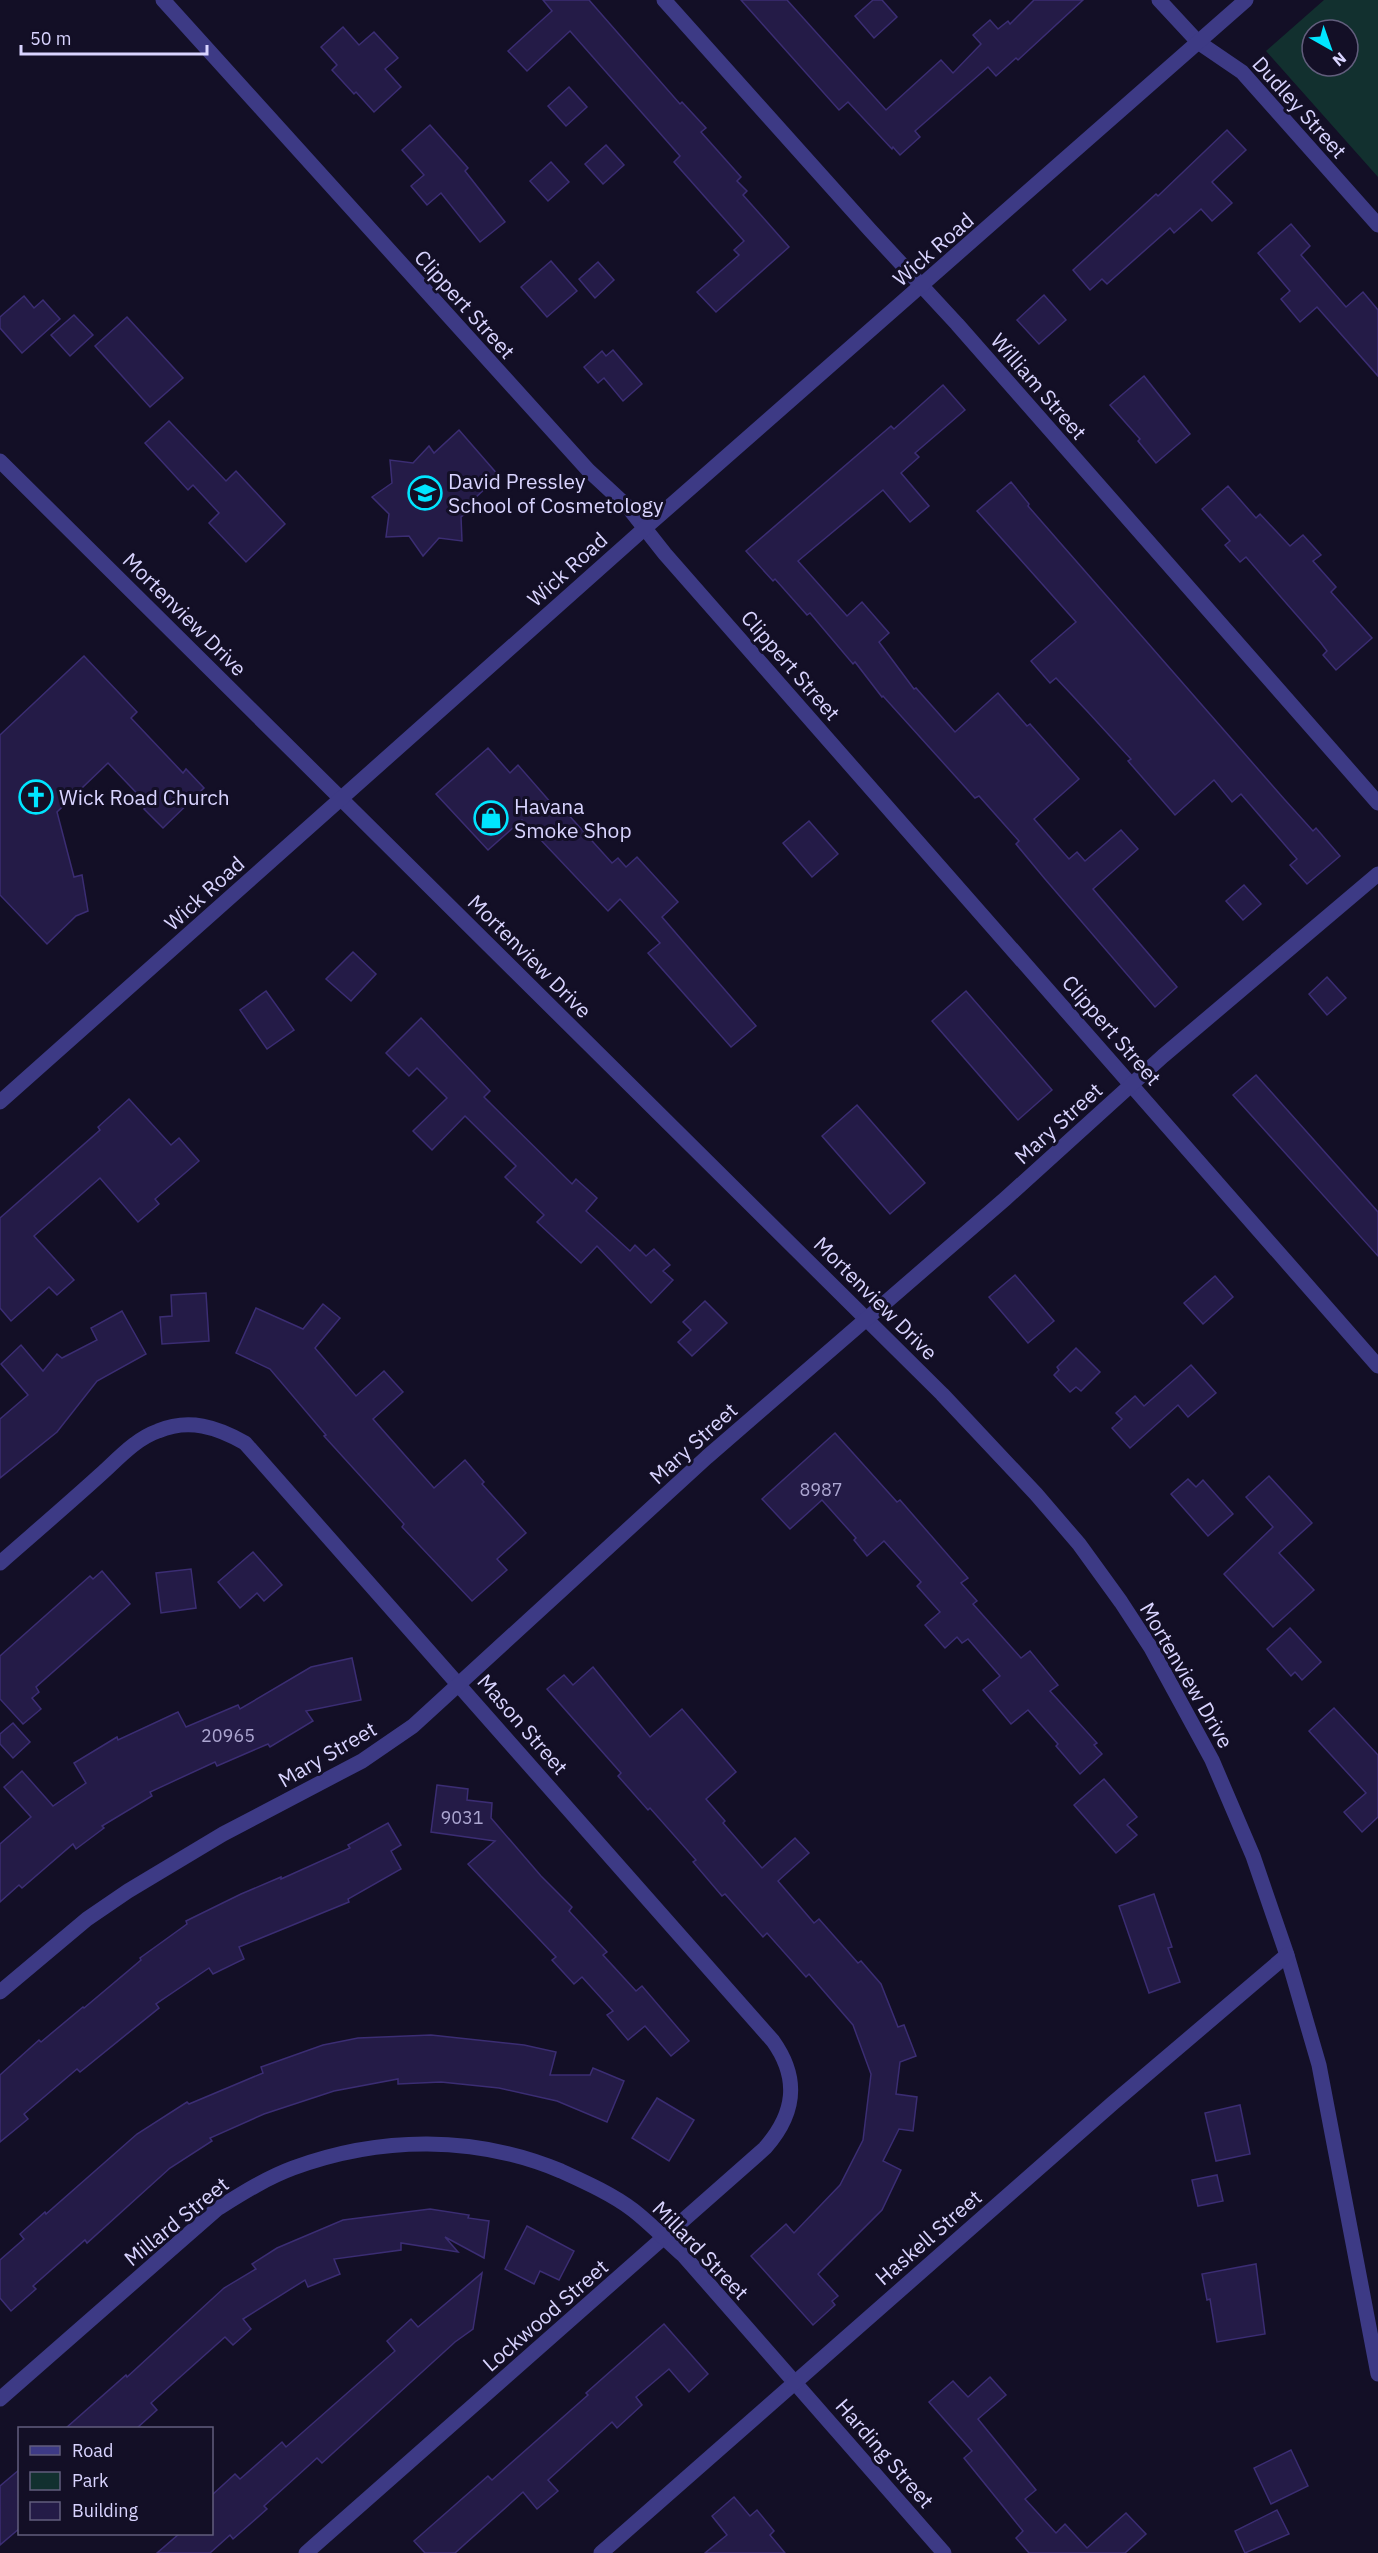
<svg xmlns="http://www.w3.org/2000/svg" width="1378" height="2553" font-family="'IBM Plex Sans',sans-serif">
<style>
.green{fill:#12302f;fill-rule:evenodd}
.building{fill:#241b47;stroke:#3b2d73;stroke-width:1.5}
.lines{fill:none;stroke-linecap:round;stroke-linejoin:round}
.minor{stroke:#3d3a85;stroke-width:15}
.labels{text-anchor:middle;dominant-baseline:central;stroke-width:6;stroke-linejoin:round;paint-order:stroke}
.number-label{font-size:18px;fill:#aca6d1}
.street-label{font-size:21px;fill:#d9d4ff;stroke:#130f26}
.poi-label{font-size:21px;fill:#d9d4ff;stroke:#130f26;text-anchor:start}
</style>
<rect width="100%" height="100%" fill="#130f26"/>
<path class="green" d="M1324,0H1378V177L1266,51ZM1312,30H1348V66H1312Z"/>
<g class="building">
<path d="M543,0H589L680,104L682,102L706,128L701,132L741,177L737,181L747,191L743,195L789,247L716,312L697,292L739,255L734,250L744,241L674,162L680,156L570,31L527,71L508,51L552,11Z"/>
<path d="M741,0H787L886,110L941,60L953,73L981,44L973,35L990,20L998,29L1008,21L1010,24L1034,0H1083L1018,60L1016,58L996,76L988,67L915,131L920,137L900,155L893,147L892,149L848,102L839,110Z"/>
<path d="M873,0H882L897,17L874,38L855,16Z"/>
<path d="M343,27L359,45L374,32L398,58L385,69L401,87L374,112L356,92L354,94L332,70L337,65L321,47Z"/>
<path d="M569,87L587,107L566,126L548,106Z"/>
<path d="M430,125L468,168L465,171L505,222L480,242L441,193L427,205L411,186L424,175L402,150Z"/>
<path d="M1227,130L1246,150L1212,182L1232,203L1212,221L1201,209L1174,233L1170,228L1107,284L1102,279L1090,290L1073,270L1156,194L1158,196Z"/>
<path d="M606,145L624,165L603,184L585,164Z"/>
<path d="M551,162L569,182L548,201L530,181Z"/>
<path d="M1291,224L1310,246L1301,255L1346,307L1363,292L1378,310V376L1317,307L1300,322L1281,299L1290,291L1258,253Z"/>
<path d="M551,261L577,291L547,317L521,287Z"/>
<path d="M598,262L614,280L595,298L579,279Z"/>
<path d="M1044,295L1066,320L1039,344L1017,320Z"/>
<path d="M24,296L34,308L43,300L60,319L22,353L0,328V317Z"/>
<path d="M74,315L93,335L70,356L51,335Z"/>
<path d="M127,317L183,378L150,407L95,346Z"/>
<path d="M613,350L642,384L623,401L604,378L598,383L584,367L602,351L606,356Z"/>
<path d="M1144,376L1190,434L1156,463L1138,441L1140,439L1110,405Z"/>
<path d="M943,385L965,410L915,453L919,457L901,473L929,506L910,522L883,490L798,561L847,616L862,602L889,633L879,642L914,689L916,688L955,732L998,693L1027,726L1030,724L1079,779L1034,819L1069,859L1077,852L1085,861L1121,830L1138,849L1093,889L1177,987L1155,1007L1045,879L1016,844L1019,841L979,796L975,798L883,696L882,697L855,662L853,664L810,613L807,615L775,579L773,581L746,551L891,426L894,429Z"/>
<path d="M169,421L226,481L236,471L285,524L246,562L209,523L219,513L193,485L188,490L145,443Z"/>
<path d="M459,430L499,476L475,498L481,503L461,517L462,541L439,538L423,556L409,536L386,537L389,514L372,497L392,483L390,460L413,463L429,446L434,453Z"/>
<path d="M1011,482L1029,504L1028,506L1285,800L1313,831L1316,828L1340,856L1307,884L1290,865L1297,859L1241,794L1232,802L1214,780L1175,815L1128,761L1131,759L1087,711L1056,678L1050,683L1031,661L1076,622L977,511Z"/>
<path d="M1228,486L1256,518L1260,514L1290,546L1303,535L1321,555L1313,561L1336,587L1331,592L1372,638L1336,670L1323,655L1327,651L1321,643L1246,557L1240,562L1225,545L1230,541L1202,509Z"/>
<path d="M84,656L137,712L131,718L183,773L186,769L204,788L163,828L144,809L148,805L108,763L57,812L74,877L82,875L88,911L76,916L47,944L0,895V735Z"/>
<path d="M488,748L510,773L518,765L552,804L556,801L612,863L618,858L626,867L637,857L678,902L662,917L756,1026L731,1047L648,953L660,943L620,899L608,911L522,820L488,850L436,794Z"/>
<path d="M809,821L838,854L812,877L783,843Z"/>
<path d="M1244,885L1261,904L1243,920L1226,901Z"/>
<path d="M353,952L376,974L351,1001L326,979Z"/>
<path d="M1327,977L1346,998L1327,1015L1309,994Z"/>
<path d="M266,991L294,1030L267,1049L240,1010Z"/>
<path d="M966,991L1052,1090L1018,1120L932,1021Z"/>
<path d="M421,1018L490,1091L484,1097L572,1184L576,1179L597,1198L586,1211L630,1251L635,1245L646,1256L654,1249L670,1265L663,1271L673,1280L651,1303L597,1246L581,1263L537,1222L544,1215L505,1177L516,1166L465,1116L432,1150L413,1131L447,1098L417,1068L409,1076L386,1053Z"/>
<path d="M1256,1075L1378,1212V1256L1233,1095Z"/>
<path d="M129,1099L171,1145L179,1138L199,1161L155,1199L159,1204L138,1222L100,1178L34,1236L74,1280L57,1295L49,1287L11,1321L0,1308V1218L100,1130L98,1127Z"/>
<path d="M857,1105L925,1183L890,1214L822,1136Z"/>
<path d="M1015,1275L1054,1321L1028,1343L989,1297Z"/>
<path d="M1215,1276L1233,1297L1203,1324L1184,1303Z"/>
<path d="M206,1293L209,1341L162,1344L160,1317L172,1316L171,1295Z"/>
<path d="M705,1301L727,1323L692,1356L678,1342L691,1330L683,1322Z"/>
<path d="M323,1304L340,1318L315,1348L356,1396L384,1371L403,1392L373,1419L410,1461L434,1488L465,1460L484,1482L482,1484L526,1533L497,1559L507,1570L472,1601L402,1527L404,1524L324,1436L326,1435L270,1369L236,1353L256,1308L303,1329Z"/>
<path d="M122,1311L146,1354L97,1381L57,1432L0,1478V1419L28,1395L1,1364L21,1345L43,1371L57,1354L62,1358L97,1340L91,1328Z"/>
<path d="M1076,1348L1100,1372L1081,1391L1076,1387L1070,1392L1054,1375L1059,1370L1057,1367Z"/>
<path d="M1191,1365L1216,1393L1188,1417L1178,1405L1130,1448L1112,1428L1122,1419L1116,1413L1135,1396L1144,1406Z"/>
<path d="M835,1433L897,1502L900,1500L968,1578L961,1583L977,1601L973,1604L1021,1658L1030,1651L1058,1685L1050,1691L1097,1743L1094,1745L1102,1754L1080,1774L1056,1746L1058,1744L1028,1710L1011,1724L983,1690L1000,1676L968,1639L962,1643L957,1637L945,1648L925,1625L940,1612L917,1586L921,1582L884,1541L867,1556L854,1540L856,1538L822,1500L790,1529L762,1499Z"/>
<path d="M1269,1476L1312,1523L1279,1553L1314,1590L1273,1627L1224,1574L1273,1527L1246,1497Z"/>
<path d="M1188,1479L1196,1487L1203,1480L1233,1514L1208,1536L1171,1494Z"/>
<path d="M253,1552L282,1585L264,1601L257,1593L240,1608L218,1582Z"/>
<path d="M191,1569L196,1608L161,1613L156,1573Z"/>
<path d="M102,1571L130,1604L36,1687L39,1692L32,1698L41,1709L23,1724L0,1699V1656L90,1576L93,1579Z"/>
<path d="M1290,1628L1321,1662L1302,1680L1295,1672L1291,1676L1267,1649Z"/>
<path d="M352,1658L361,1700L306,1711L313,1721L270,1747L268,1744L217,1766L215,1762L150,1792L152,1796L102,1826L104,1828L76,1849L73,1844L22,1888L19,1885L0,1902V1844L31,1817L4,1787L22,1771L53,1806L86,1783L74,1763L117,1737L118,1740L178,1712L186,1727L238,1705L240,1709L311,1667Z"/>
<path d="M593,1667L650,1737L682,1709L736,1772L706,1799L725,1821L723,1823L762,1868L795,1838L809,1853L778,1881L814,1923L819,1919L858,1963L861,1961L881,1984L898,2027L904,2025L916,2056L900,2062L896,2094L917,2097L913,2131L899,2129L883,2161L901,2170L882,2210L818,2274L838,2296L832,2301L835,2305L813,2325L751,2256L786,2224L794,2233L840,2185L863,2140L871,2074L853,2025L809,1974L806,1977L767,1933L763,1937L725,1894L722,1896L693,1862L696,1860L650,1808L648,1810L618,1776L621,1773L547,1689L564,1675L573,1685Z"/>
<path d="M1334,1708L1378,1755V1817L1362,1832L1344,1812L1366,1793L1309,1731Z"/>
<path d="M13,1723L30,1742L13,1758L0,1744V1734Z"/>
<path d="M1104,1779L1137,1817L1127,1825L1137,1835L1116,1853L1074,1805Z"/>
<path d="M437,1785L468,1789L467,1800L492,1803L491,1818L541,1876L572,1907L569,1911L607,1952L603,1955L636,1991L642,1986L689,2041L671,2056L645,2026L628,2040L607,2015L613,2011L582,1977L574,1984L552,1960L556,1957L468,1864L495,1841L431,1832Z"/>
<path d="M388,1823L401,1845L391,1851L401,1869L348,1899L349,1902L239,1947L244,1959L213,1974L209,1968L156,2004L159,2008L80,2072L77,2069L24,2114L28,2119L0,2142V2075L39,2040L41,2042L83,2007L84,2008L141,1960L140,1958L187,1924L186,1921L241,1894L281,1877V1879L350,1848L348,1845Z"/>
<path d="M1154,1894L1172,1947L1168,1948L1180,1982L1149,1993L1119,1906Z"/>
<path d="M431,2035L524,2045L556,2052L550,2075H590L593,2068L624,2081L607,2122L557,2101L499,2088L441,2082L398,2084V2079L334,2091L264,2114L210,2138L212,2141L170,2168L87,2243L85,2240L33,2286L36,2289L11,2311L0,2298V2260L24,2239L20,2234L45,2212L46,2214L137,2134L187,2102L189,2104L263,2073L261,2067L323,2045L358,2038Z"/>
<path d="M657,2098L694,2120L669,2161L632,2138Z"/>
<path d="M1240,2105L1250,2154L1216,2161L1205,2113Z"/>
<path d="M1217,2175L1223,2201L1198,2206L1192,2180Z"/>
<path d="M430,2209L469,2215L468,2218L489,2221L484,2258L445,2237L458,2252L401,2243V2250L334,2259L340,2274L308,2287L305,2280L243,2319L251,2329L233,2345L225,2337L151,2403L157,2410L137,2428H66L126,2375L127,2377L224,2288L256,2269L252,2264L277,2248L343,2220Z"/>
<path d="M527,2226L574,2251L559,2280L540,2271L534,2284L505,2269Z"/>
<path d="M1256,2264L1265,2334L1217,2342L1210,2299L1207,2300L1202,2274Z"/>
<path d="M482,2273L473,2329L455,2342L322,2463L317,2458L264,2506L267,2509L233,2539L230,2535L210,2553H157L179,2534H212V2495L235,2474L240,2479L282,2442L286,2447L395,2351L387,2341L411,2319L418,2327Z"/>
<path d="M664,2324L708,2374L689,2392L669,2369L636,2397L642,2405L617,2428L612,2422L548,2480L558,2491L537,2509L523,2492L455,2553H425L414,2541L488,2476L492,2480L588,2395L586,2393Z"/>
<path d="M990,2377L1006,2395L978,2419L1036,2490L1025,2499L1056,2533L1065,2524L1087,2548L1126,2513L1146,2534L1125,2553H1029L1016,2538L1023,2531L964,2458L972,2451L929,2402L953,2381L968,2397Z"/>
<path d="M1291,2450L1308,2486L1271,2504L1254,2468Z"/>
<path d="M20,2469V2528L0,2545V2486Z"/>
<path d="M734,2497L750,2516L757,2510L774,2531L770,2535L785,2553H705L727,2535L712,2516Z"/>
<path d="M1277,2510L1289,2534L1245,2553L1235,2531Z"/>
</g>
<g class="lines">
<g class="minor">
<path d="M163,0L588,470L628,507L665,554L1378,1366"/>
<path d="M664,0L870,230L957,324L1378,803"/>
<path d="M1159,0L1198,42L1242,72L1378,225"/>
<path d="M0,461L942,1394L1036,1494L1079,1544L1121,1602L1151,1648L1212,1760L1253,1856L1287,1955L1319,2065L1378,2374"/>
<path d="M0,1102L645,528L1246,0"/>
<path d="M0,1563C33,1534 67,1505 100,1475C117,1460 135,1439 158,1431C189,1418 217,1427 245,1443L773,2041C800,2079 795,2114 765,2148L306,2553"/>
<path d="M0,1992L87,1919L128,1891L223,1834L362,1761L413,1726L707,1457L1005,1199L1163,1056L1378,874"/>
<path d="M0,2399L217,2209C241,2194 266,2178 293,2168C380,2136 475,2135 561,2171C585,2182 612,2194 633,2210C651,2224 667,2241 684,2256L944,2553"/>
<path d="M601,2553L1113,2103L1287,1955"/>
</g>
</g>
<defs>
<symbol id="school-ring" viewBox="-11 -11 22 22"><circle r="9.5" fill="#130f26" stroke="#00e5ff" stroke-width="1.5"/><path d="M0-5L7-2L0 1L-7-2ZM-4 1L0 2.5L4 1V4Q0 6-4 4Z" fill="#00e5ff"/></symbol>
<symbol id="church-ring" viewBox="-11 -11 22 22"><circle r="9.5" fill="#130f26" stroke="#00e5ff" stroke-width="1.5"/><path d="M-1.2-6h2.4v3.5h3.3v2.4h-3.3V6h-2.4V-.1h-3.3v-2.4h3.3Z" fill="#00e5ff"/></symbol>
<symbol id="shop-ring" viewBox="-11 -11 22 22"><circle r="9.5" fill="#130f26" stroke="#00e5ff" stroke-width="1.5"/><path d="M-5-2.5h2.3a2.7 3.5 0 0 1 5.4 0H5L5.5 6h-11ZM-1.5-2.5h3a1.5 2.3 0 0 0-3 0Z" fill="#00e5ff"/></symbol>
</defs>
<g fill-rule="evenodd">
<use href="#school-ring" x="406" y="474" width="38" height="38"/>
<use href="#church-ring" x="17" y="778" width="38" height="38"/>
<use href="#shop-ring" x="472" y="799" width="38" height="38"/>
</g>
<g class="labels">
<g class="number-label">
<text x="821" y="1489">8987</text>
<text x="228" y="1735">20965</text>
<text x="462" y="1817">9031</text>
</g>
<g class="street-label">
<text transform="translate(1300 107) rotate(48)">Dudley Street</text>
<text transform="translate(933 249) rotate(-41)">Wick Road</text>
<text transform="translate(465 304) rotate(48)">Clippert Street</text>
<text transform="translate(1039 386) rotate(49)">William Street</text>
<text transform="translate(567 569) rotate(-42)">Wick Road</text>
<text transform="translate(185 614) rotate(45)">Mortenview Drive</text>
<text transform="translate(791 665) rotate(49)">Clippert Street</text>
<text transform="translate(204 893) rotate(-42)">Wick Road</text>
<text transform="translate(530 956) rotate(45)">Mortenview Drive</text>
<text transform="translate(1112 1030) rotate(49)">Clippert Street</text>
<text transform="translate(1058 1123) rotate(-42)">Mary Street</text>
<text transform="translate(876 1298) rotate(45)">Mortenview Drive</text>
<text transform="translate(693 1443) rotate(-42)">Mary Street</text>
<text transform="translate(1187 1675) rotate(60)">Mortenview Drive</text>
<text transform="translate(523 1724) rotate(49)">Mason Street</text>
<text transform="translate(327 1754) rotate(-30)">Mary Street</text>
<text transform="translate(176 2221) rotate(-39)">Millard Street</text>
<text transform="translate(928 2237) rotate(-41)">Haskell Street</text>
<text transform="translate(701 2250) rotate(46)">Millard Street</text>
<text transform="translate(545 2315) rotate(-41)">Lockwood Street</text>
<text transform="translate(885 2453) rotate(49)">Harding Street</text>
</g>
<g class="poi-label">
<text x="448" y="481">David Pressley<tspan x="448" dy="24">School of Cosmetology</tspan></text>
<text x="59" y="797">Wick Road Church</text>
<text x="514" y="806">Havana<tspan x="514" dy="24">Smoke Shop</tspan></text>
</g>
</g>
<rect x="18" y="2427" width="195" height="108" fill="#130f26" stroke="#625e7d" stroke-width="1.5"/>
<rect x="30" y="2446" width="30" height="9" fill="#3d3a85" stroke="#625e7d" stroke-width="1.5"/>
<text x="72" y="2457" font-size="18" fill="#d9d4ff">Road</text>
<rect x="30" y="2472" width="30" height="18" fill="#12302f" stroke="#625e7d" stroke-width="1.5"/>
<text x="72" y="2487" font-size="18" fill="#d9d4ff">Park</text>
<rect x="30" y="2502" width="30" height="18" fill="#241b47" stroke="#625e7d" stroke-width="1.5"/>
<text x="72" y="2517" font-size="18" fill="#d9d4ff">Building</text>
<g transform="translate(1330 48) rotate(140)"><circle r="28" fill="#130f26" stroke="#625e7d" stroke-width="1.5"/>
<path d="M0-4.5L10 22L0 15L-10 22Z" fill="#00e5ff"/>
<text y="-9" font-size="16" font-weight="bold" text-anchor="middle" fill="#d9d4ff">N</text>
</g>
<path d="M21 45v9h186v-9" fill="none" stroke="#d9d4ff" stroke-width="3"/>
<text x="30" y="45" font-size="18" fill="#d9d4ff" stroke="#130f26" stroke-width="4.5" paint-order="stroke">50 m</text>
</svg>
